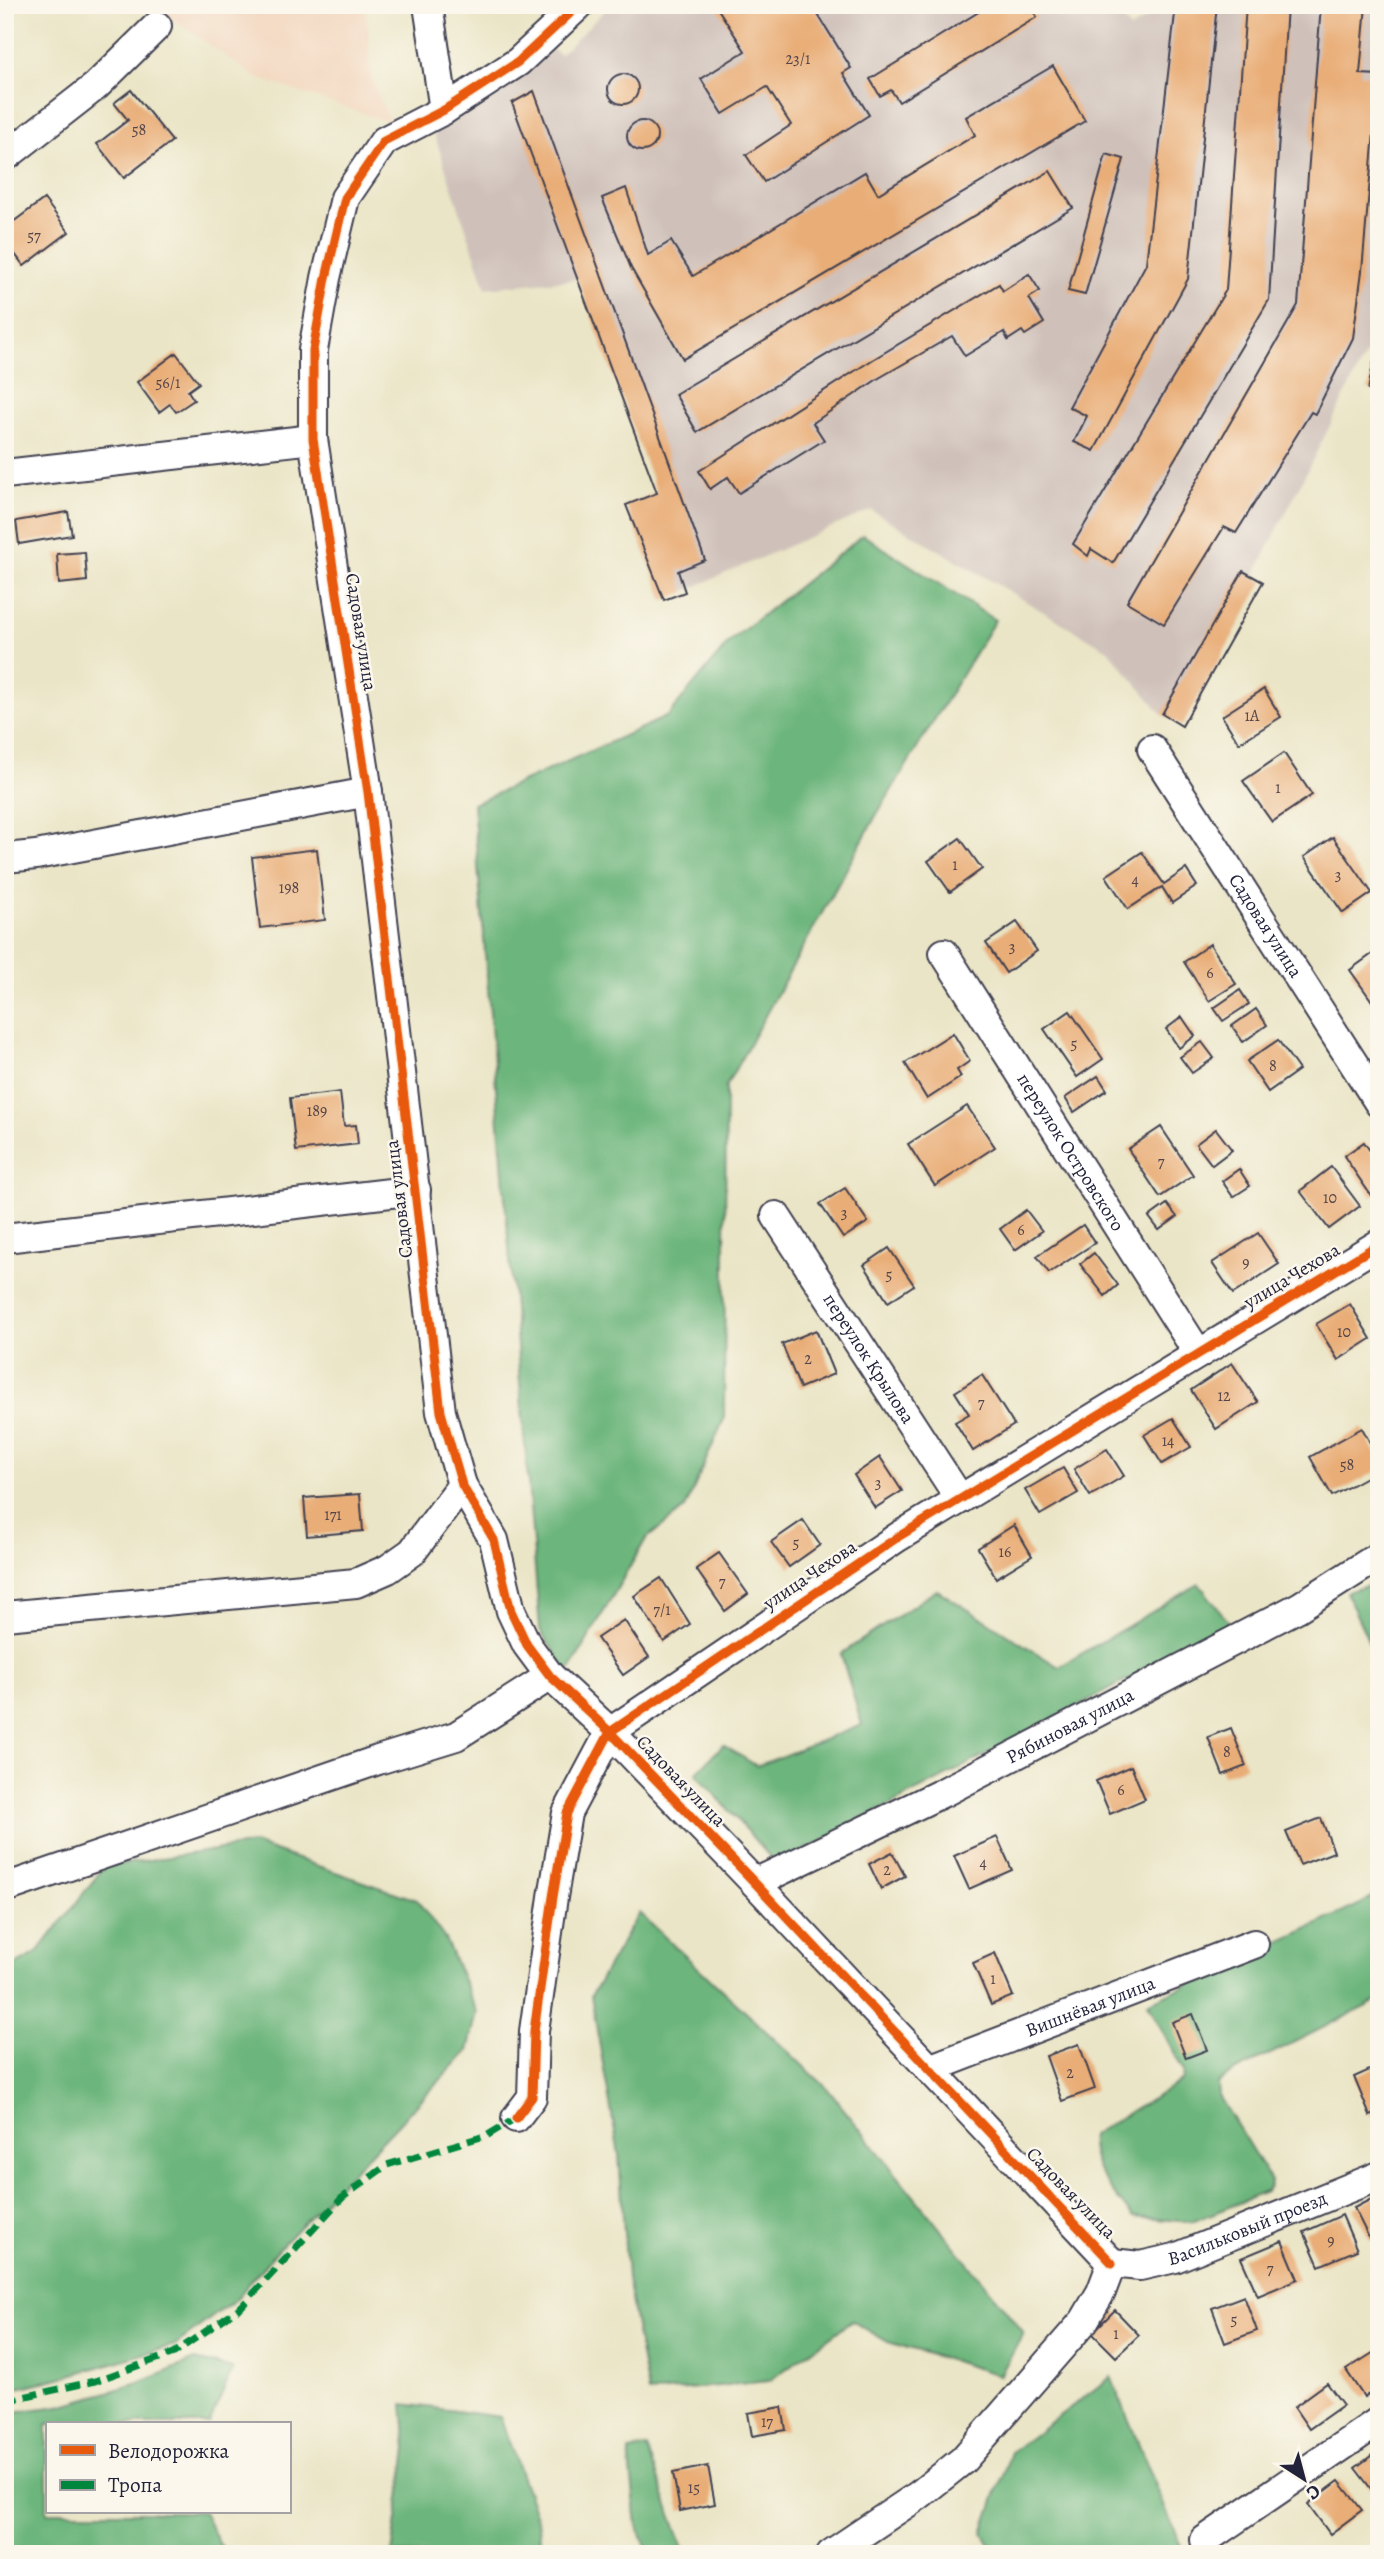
<svg xmlns="http://www.w3.org/2000/svg" width="1384" height="2559" font-family="Alegreya,serif">
<style>
.built{fill:#f2d5bd}
.industrial{fill:#cfc1ba}
.forest{fill:#6cb57b;stroke:#476c5b;stroke-width:2}
.building{fill:#e9ad77}
.lines{fill:none;stroke-linecap:round;stroke-linejoin:round}
.minor-casing{stroke:#403f50;stroke-width:32}
.minor{stroke:#fff;stroke-width:28}
.quiet{stroke:#00873e;stroke-width:7;stroke-dasharray:14 7;stroke-linecap:butt}
.cycleway-casing{stroke:#fbf7ec;stroke-width:13}
.cycleway{stroke:#e8590c;stroke-width:9}
.labels{text-anchor:middle;dominant-baseline:central;stroke-width:5;stroke-linejoin:round;paint-order:stroke}
.number-label{font-size:16px;fill:#54454a}
.street-label{font-size:19px;fill:#22223b;stroke:#fbf7ec}
</style>
<rect width="100%" height="100%" fill="#fbf7ec"/>
<filter id="ink" filterUnits="userSpaceOnUse"><feTurbulence type="fractalNoise" baseFrequency=".0143" numOctaves="2"/><feDisplacementMap in="SourceGraphic" scale="14" xChannelSelector="R" yChannelSelector="G"/><feConvolveMatrix kernelMatrix="1 2 1 2 8 2 1 2 1" color-interpolation-filters="sRGB"/></filter>
<filter id="wash" filterUnits="userSpaceOnUse"><feTurbulence type="fractalNoise" baseFrequency=".00686" numOctaves="4" result="noise"/><feDisplacementMap in="SourceGraphic" scale="28" xChannelSelector="R" yChannelSelector="G"/><feGaussianBlur stdDeviation="1.57" result="paint"/><feColorMatrix in="noise" values="0 0 0 0 0 0 0 0 0 0 0 0 0 0 0 0 0 1.4 0 .05"/><feComposite in="paint" operator="in"/></filter>
<g filter="url(#wash)">
<rect width="100%" height="100%" fill="#eae5c6"/>
<path class="built" d="M157,5H364L368,27L370,73L389,122L257,78L170,17Z"/>
<path class="industrial" d="M610,5H1113L1130,29L1168,5H1379V328L1254,576L1263,582L1182,726L1162,714L1108,650L871,510L664,600L626,505L657,492L578,279L486,288L432,128L506,88L551,47L560,55Z"/>
<g class="forest">
<path d="M863,535L995,620L877,814L726,1086L724,1419L685,1508L646,1539L568,1673L540,1630L473,804L668,716L730,641Z"/>
<path d="M1379,1582V1664L1346,1592Z"/>
<path d="M1199,1584L1231,1625L777,1865L696,1773L723,1745L757,1766L862,1725L841,1654L937,1590L1059,1667Z"/>
<path d="M254,1844L417,1900L445,1939L477,2012L468,2051L282,2245L236,2299L175,2345L60,2378L5,2391V1971L38,1952L104,1867Z"/>
<path d="M1379,1892V2000L1228,2075L1218,2084L1219,2096L1271,2181L1270,2187L1266,2192L1192,2222L1133,2217C1114,2194 1088,2168 1091,2135L1176,2085L1183,2079L1184,2072L1148,2003L1365,1902Z"/>
<path d="M639,1913L826,2087L1024,2333L1000,2375L888,2342L852,2321L769,2381L648,2393L627,2278L619,2155L591,1996Z"/>
<path d="M195,2360L233,2369L209,2424H47V2512H203L220,2545L230,2554H5V2413L60,2406L139,2383Z"/>
<path d="M1111,2377L1184,2554H995L983,2532L1011,2452Z"/>
<path d="M403,2404L500,2417L539,2525L541,2554H392L407,2449Z"/>
<path d="M647,2448L685,2553L729,2548L731,2554H650L637,2526L629,2451Z"/>
</g>
<g id="blocks">
<g class="building">
<path d="M725,5H812L851,68L843,73L869,115L764,182L746,155L791,125L767,87L723,114L701,79L745,51L718,9Z"/>
<path d="M990,5H1030L1037,17L899,102L891,90L880,96L870,79Z"/>
<path d="M1176,5H1217L1188,279L1094,451L1074,442L1087,416L1069,407L1146,264Z"/>
<path d="M1246,5H1287L1269,300L1113,563L1091,549L1088,556L1073,544L1226,290Z"/>
<path d="M1321,5H1366L1360,74L1379,75L1362,271L1353,338L1315,414L1311,412L1236,533L1224,527L1164,624L1127,602L1298,305Z"/>
<path d="M1053,66L1085,121L683,359L631,268L602,198L626,188L648,255L671,241L693,276L865,172L878,194L975,135L966,117Z"/>
<circle cx="623" cy="89" r="15"/>
<path d="M131,90L172,141L124,178L97,144L128,120L114,103Z"/>
<path d="M534,91L705,560L678,571L685,592L664,600L626,505L657,493L512,103Z"/>
<circle cx="642" cy="136" r="15"/>
<path d="M1106,154L1124,159L1085,295L1068,291Z"/>
<path d="M1050,171L1073,208L697,432L675,394Z"/>
<path d="M44,199L69,232L24,266L5,241V228Z"/>
<path d="M1029,274L1040,291L1029,298L1044,323L1025,335L1022,331L1008,340L1004,332L965,356L952,336L879,378L813,423L824,440L739,493L728,477L710,489L699,471L872,360L999,284L1003,291Z"/>
<path d="M176,353L199,383L188,391L194,400L176,412L170,404L159,412L137,382Z"/>
<path d="M1375,355L1379,356V392L1368,390Z"/>
<path d="M68,512L72,535L19,544L16,521Z"/>
<path d="M85,552L87,581L59,584L57,554Z"/>
<path d="M1243,571L1263,582L1182,726L1162,714Z"/>
<path d="M1264,689L1281,717L1239,743L1222,716Z"/>
<path d="M1284,753L1312,795L1272,822L1243,781Z"/>
<path d="M1333,837L1372,893L1343,913L1304,857Z"/>
<path d="M960,838L982,869L950,892L928,861Z"/>
<path d="M317,849L325,920L260,928L252,857Z"/>
<path d="M1142,852L1164,884L1186,869L1197,886L1172,903L1162,887L1128,909L1106,876Z"/>
<path d="M1017,922L1037,951L1006,973L986,943Z"/>
<path d="M1210,944L1236,984L1209,1001L1184,962Z"/>
<path d="M1379,949V1011L1350,970Z"/>
<path d="M1240,990L1249,1004L1223,1021L1214,1008Z"/>
<path d="M1256,1009L1267,1025L1243,1042L1232,1026Z"/>
<path d="M1070,1011L1103,1059L1077,1077L1044,1029Z"/>
<path d="M1182,1017L1195,1036L1179,1048L1166,1029Z"/>
<path d="M953,1033L970,1061L957,1070L961,1077L927,1099L905,1063Z"/>
<path d="M1278,1040L1299,1070L1268,1092L1247,1061Z"/>
<path d="M1202,1042L1214,1058L1192,1073L1180,1057Z"/>
<path d="M1098,1076L1107,1090L1074,1112L1065,1098Z"/>
<path d="M340,1092L344,1126L356,1125L358,1144L296,1151L290,1098Z"/>
<path d="M967,1106L995,1147L935,1186L908,1144Z"/>
<path d="M1161,1127L1193,1175L1160,1197L1128,1149Z"/>
<path d="M1216,1129L1232,1150L1212,1165L1196,1144Z"/>
<path d="M1364,1142L1379,1164V1192L1372,1197L1344,1156Z"/>
<path d="M1331,1167L1360,1206L1329,1229L1300,1191Z"/>
<path d="M1239,1169L1250,1186L1233,1197L1222,1181Z"/>
<path d="M845,1188L868,1222L843,1238L820,1204Z"/>
<path d="M1167,1204L1177,1217L1159,1230L1149,1217Z"/>
<path d="M1026,1210L1042,1231L1015,1250L1000,1229Z"/>
<path d="M1083,1225L1095,1243L1049,1273L1037,1256Z"/>
<path d="M1258,1233L1279,1264L1233,1294L1212,1263Z"/>
<path d="M889,1248L914,1285L888,1302L864,1265Z"/>
<path d="M1094,1253L1118,1285L1105,1296L1080,1264Z"/>
<path d="M1350,1304L1371,1339L1338,1360L1316,1324Z"/>
<path d="M816,1330L834,1374L800,1388L782,1344Z"/>
<path d="M1232,1363L1258,1402L1216,1429L1191,1390Z"/>
<path d="M982,1375L1014,1425L973,1451L955,1422L969,1414L955,1392Z"/>
<path d="M1173,1418L1191,1447L1162,1464L1144,1435Z"/>
<path d="M1362,1428L1379,1459V1470L1332,1496L1310,1457Z"/>
<path d="M1107,1449L1124,1476L1090,1496L1074,1469Z"/>
<path d="M880,1457L902,1491L875,1508L854,1475Z"/>
<path d="M1063,1468L1078,1493L1040,1515L1025,1490Z"/>
<path d="M360,1494L363,1531L307,1536L304,1498Z"/>
<path d="M803,1520L820,1545L789,1567L771,1542Z"/>
<path d="M1014,1525L1032,1556L996,1578L978,1548Z"/>
<path d="M719,1553L748,1594L725,1611L696,1569Z"/>
<path d="M661,1578L690,1624L664,1642L634,1596Z"/>
<path d="M624,1620L649,1657L623,1675L597,1638Z"/>
<path d="M1231,1728L1246,1766L1223,1775L1208,1737Z"/>
<path d="M1131,1766L1145,1799L1110,1814L1096,1781Z"/>
<path d="M1321,1818L1334,1852L1300,1865L1286,1832Z"/>
<path d="M997,1837L1012,1870L969,1889L954,1856Z"/>
<path d="M892,1852L905,1876L881,1889L869,1864Z"/>
<path d="M995,1953L1013,1996L991,2005L973,1963Z"/>
<path d="M1193,2014L1207,2050L1186,2058L1172,2022Z"/>
<path d="M1079,2044L1095,2089L1062,2101L1046,2056Z"/>
<path d="M1374,2068L1379,2080V2113L1370,2116L1354,2077Z"/>
<path d="M1379,2195V2236L1370,2240L1354,2208Z"/>
<path d="M1342,2215L1357,2250L1319,2266L1304,2232Z"/>
<path d="M1282,2241L1298,2279L1258,2296L1241,2258Z"/>
<path d="M1244,2296L1257,2331L1225,2343L1212,2308Z"/>
<path d="M1115,2310L1139,2335L1116,2357L1092,2333Z"/>
<path d="M1379,2349V2387L1364,2397L1346,2370Z"/>
<path d="M1327,2383L1343,2405L1309,2429L1294,2407Z"/>
<path d="M782,2407L786,2430L752,2436L748,2413Z"/>
<path d="M1379,2450V2499L1355,2468Z"/>
<path d="M708,2466L715,2504L680,2511L673,2473Z"/>
<path d="M1339,2481L1362,2510L1330,2534L1308,2504Z"/>
</g>
</g>
</g>
<g filter="url(#ink)">
<use href="#blocks" fill-opacity="0" stroke="#403f50" stroke-width="2"/>
<g class="lines">
<defs>
<g id="minor">
<path d="M428,5L444,110"/>
<path d="M579,5L518,62L444,110L384,141L345,198L326,278L313,350V439L368,792L441,1412L462,1485L494,1540L511,1611L527,1645L550,1676L610,1732L755,1883L1112,2263"/>
<path d="M5,157L96,86L157,26"/>
<path d="M5,474L313,439"/>
<path id="s1" d="M1152,749L1379,1103"/>
<path d="M5,858L36,855L368,792"/>
<path id="s2" d="M944,953L1198,1353"/>
<path id="s3" d="M776,1216L960,1499"/>
<path d="M5,1238L416,1190"/>
<path d="M5,1616L356,1583L388,1569L412,1552L462,1485"/>
<path id="s4" d="M755,1883L944,1792L1299,1607L1379,1556"/>
<path d="M5,1888L378,1760L456,1736L550,1676"/>
<path id="s5" d="M929,2069L1254,1944"/>
<path d="M516,2118L532,2097L534,2031L553,1897L567,1813L610,1732L898,1537L1379,1244"/>
<path id="s6" d="M1112,2263L1140,2266L1175,2258L1379,2176"/>
<path d="M1205,2540L1379,2421"/>
<path d="M831,2554L919,2495L963,2460L1084,2321L1101,2292L1112,2263"/>
</g>
</defs>
<use href="#minor" class="minor-casing"/>
<use href="#minor" class="minor"/>
<path class="quiet" d="M5,2401L95,2381L174,2353L241,2307L342,2198L387,2165L488,2135L516,2118"/>
<defs>
<g id="cycleway">
<path d="M579,5L518,62L444,110L384,141L345,198L326,278L313,350V439L368,792L441,1412L462,1485L494,1540L511,1611L527,1645L550,1676L610,1732L755,1883L1112,2263"/>
<path d="M516,2118L532,2097L534,2031L553,1897L567,1813L610,1732L898,1537L1379,1244"/>
</g>
</defs>
<use href="#cycleway" class="cycleway-casing"/>
<use href="#cycleway" class="cycleway"/>
</g>
</g>
<g class="labels">
<g class="number-label">
<text x="798" y="59">23/1</text>
<text x="139" y="130">58</text>
<text x="34" y="236">57</text>
<text x="168" y="383">56/1</text>
<text x="1252" y="716">1А</text>
<text x="1278" y="788">1</text>
<text x="955" y="865">1</text>
<text x="1338" y="875">3</text>
<text x="1135" y="880">4</text>
<text x="289" y="888">198</text>
<text x="1012" y="947">3</text>
<text x="1210" y="973">6</text>
<text x="1074" y="1044">5</text>
<text x="1273" y="1066">8</text>
<text x="317" y="1111">189</text>
<text x="1161" y="1162">7</text>
<text x="1330" y="1198">10</text>
<text x="844" y="1213">3</text>
<text x="1021" y="1230">6</text>
<text x="1246" y="1263">9</text>
<text x="889" y="1275">5</text>
<text x="1344" y="1332">10</text>
<text x="808" y="1359">2</text>
<text x="1224" y="1396">12</text>
<text x="981" y="1403">7</text>
<text x="1168" y="1441">14</text>
<text x="1347" y="1465">58</text>
<text x="878" y="1483">3</text>
<text x="333" y="1515">171</text>
<text x="796" y="1543">5</text>
<text x="1005" y="1552">16</text>
<text x="722" y="1582">7</text>
<text x="662" y="1610">7/1</text>
<text x="1227" y="1752">8</text>
<text x="1121" y="1790">6</text>
<text x="983" y="1863">4</text>
<text x="887" y="1870">2</text>
<text x="993" y="1979">1</text>
<text x="1070" y="2073">2</text>
<text x="1331" y="2241">9</text>
<text x="1270" y="2269">7</text>
<text x="1234" y="2320">5</text>
<text x="1116" y="2334">1</text>
<text x="767" y="2422">17</text>
<text x="694" y="2488">15</text>
</g>
<g class="street-label">
<text transform="translate(361 632) rotate(81)">Садовая улица</text>
<text stroke="none"><textPath href="#s1" startOffset="210">Садовая улица</textPath></text>
<text stroke="none"><textPath href="#s2" startOffset="236">переулок Островского</textPath></text>
<text transform="translate(399 1199) rotate(-97)">Садовая улица</text>
<text transform="translate(1292 1276) rotate(-31)">улица Чехова</text>
<text stroke="none"><textPath href="#s3" startOffset="170">переулок Крылова</textPath></text>
<text transform="translate(810 1575) rotate(-34)">улица Чехова</text>
<text stroke="none"><textPath href="#s4" startOffset="352">Рябиновая улица</textPath></text>
<text transform="translate(681 1781) rotate(46)">Садовая улица</text>
<text stroke="none"><textPath href="#s5" startOffset="173">Вишнёвая улица</textPath></text>
<text transform="translate(1071 2193) rotate(46)">Садовая улица</text>
<text stroke="none"><textPath href="#s6" startOffset="142">Васильковый проезд</textPath></text>
</g>
</g>
<rect width="1384" height="2559" fill="none" stroke="#fbf7ec" stroke-width="28"/>
<rect x="46" y="2422" width="245" height="91" fill="#fbf7ec" stroke="#a4a2a5" stroke-width="2"/>
<rect x="60" y="2445" width="35" height="10" fill="#e8590c" stroke="#a4a2a5" stroke-width="2"/>
<text x="108" y="2458" font-size="21" fill="#22223b">Велодорожка</text>
<rect x="60" y="2480" width="35" height="10" fill="#00873e" stroke="#a4a2a5" stroke-width="2"/>
<text x="108" y="2492" font-size="21" fill="#22223b">Тропа</text>
<g transform="translate(1304 2479) rotate(144)" stroke="#fbf7ec" stroke-width="5" paint-order="stroke">
<path d="M0-5L12 26L0 18L-12 26Z" fill="#22223b"/>
<text y="-10" font-size="19" font-weight="bold" text-anchor="middle" fill="#22223b">С</text>
</g>
</svg>
